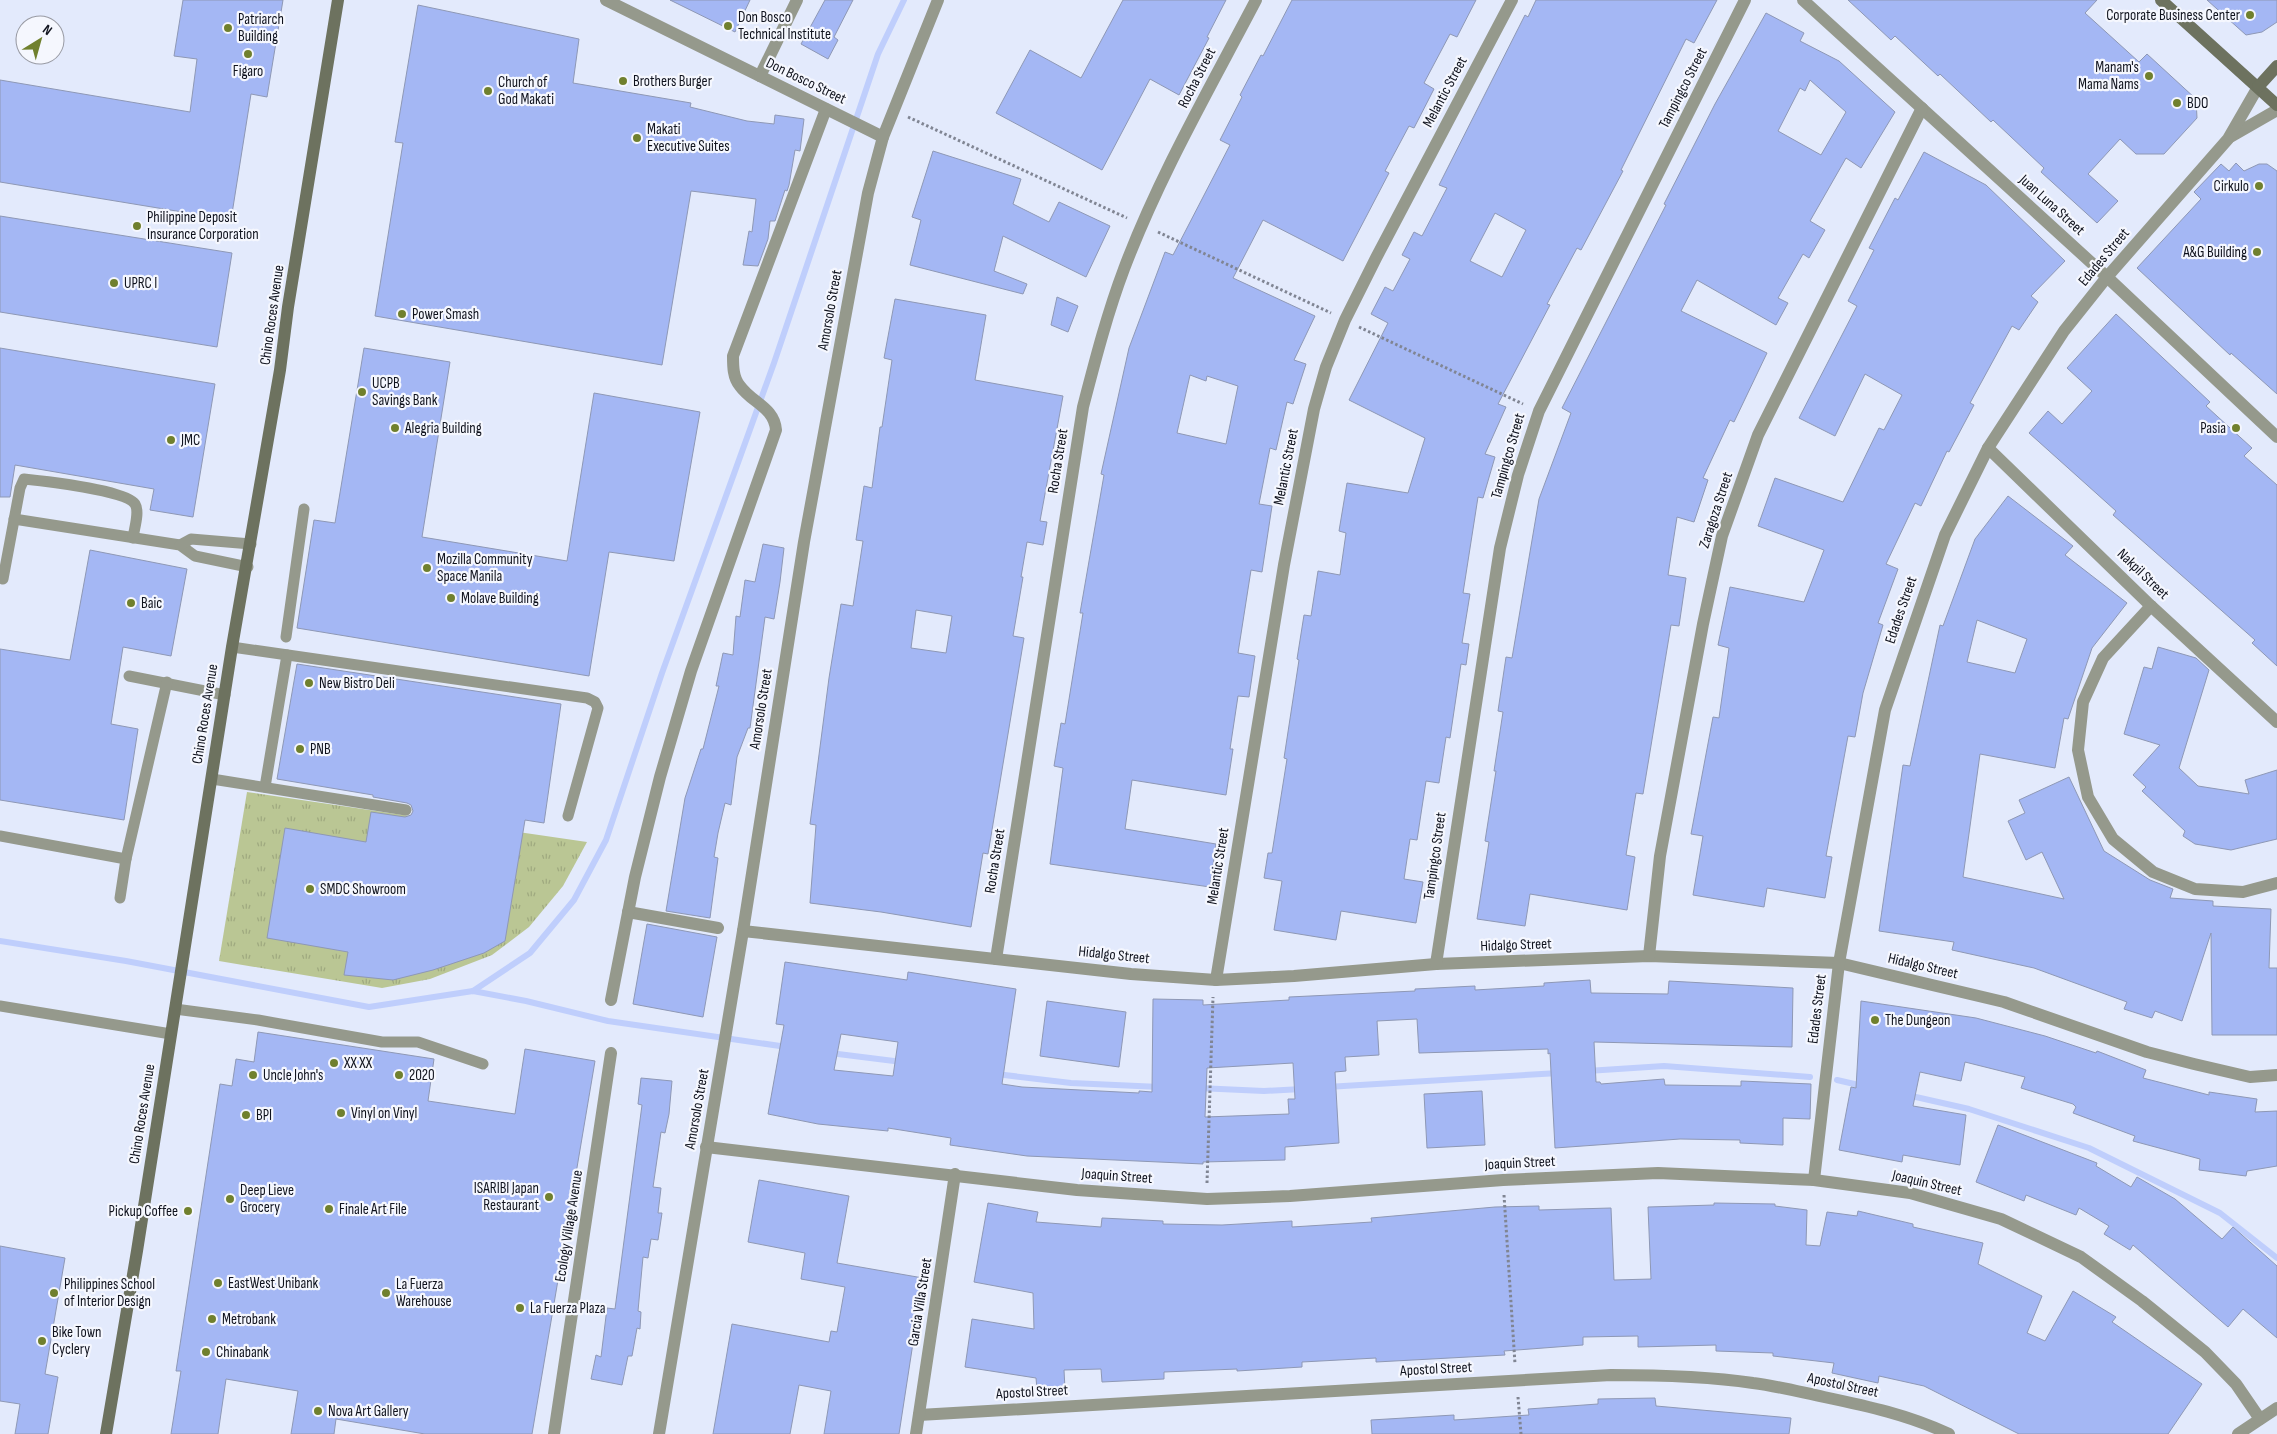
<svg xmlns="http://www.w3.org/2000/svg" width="2277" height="1434" font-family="'Sofia Sans Condensed',sans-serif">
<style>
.grass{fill:url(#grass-tufts)}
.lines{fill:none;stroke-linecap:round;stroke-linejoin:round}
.stream{stroke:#bfcefc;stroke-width:6}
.building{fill:#a4b7f4;stroke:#8e98b5;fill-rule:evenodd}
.path{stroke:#808593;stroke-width:3;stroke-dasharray:2.5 2.5;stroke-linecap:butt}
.service{stroke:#95998c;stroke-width:11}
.minor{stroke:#95998c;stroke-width:12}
.secondary{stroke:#6d725f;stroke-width:12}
.poi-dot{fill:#70802e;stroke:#f5f7fe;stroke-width:2}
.labels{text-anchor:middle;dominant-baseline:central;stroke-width:4.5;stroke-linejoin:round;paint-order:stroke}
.poi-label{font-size:15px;fill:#0f121d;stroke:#f5f7fe;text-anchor:start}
.street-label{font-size:15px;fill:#0f121d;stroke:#f5f7fe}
</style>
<defs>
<pattern id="grass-tufts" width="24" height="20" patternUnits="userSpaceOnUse" patternTransform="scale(1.25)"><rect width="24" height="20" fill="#bac694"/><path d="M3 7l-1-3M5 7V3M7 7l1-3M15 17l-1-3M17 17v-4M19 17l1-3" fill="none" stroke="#9fa97f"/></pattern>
</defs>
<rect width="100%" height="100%" fill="#e3eafc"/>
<path class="grass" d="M247,792L587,842L563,886L529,927L492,955L430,979L382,988L219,961Z"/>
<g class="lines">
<g class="stream">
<path d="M0,941L126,961L369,1007L473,991L526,1001L608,1021L787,1047"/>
<path d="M473,991L530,953L574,900L606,840L662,673L774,363L878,54L904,0"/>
<path d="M830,1053L902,1062"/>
<path d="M1587,1071L1664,1066L1810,1077"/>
<path d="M996,1074L1071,1083L1160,1087"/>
<path d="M1837,1080L1863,1086"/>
<path d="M1327,1087L1559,1073"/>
<path d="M1198,1088L1264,1091L1302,1089"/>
<path d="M1907,1095L1969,1109L2089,1148L2220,1213L2277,1258"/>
</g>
</g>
<g class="building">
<path d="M183,0H283L267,97L251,94L231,220L0,182V80L190,112L197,59L174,56Z"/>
<path d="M670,0H750L735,32Z"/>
<path d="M825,0H853L834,37L838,40L828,59L801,44Z"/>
<path d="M1123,0H1226L1207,37L1209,38L1179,95L1150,79L1102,170L996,113L1030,50L1081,78Z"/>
<path d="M1292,0H1476L1457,37L1450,34L1424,83L1434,89L1414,128L1409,126L1385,171L1389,173L1343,261L1263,220L1233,278L1315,316L1294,360L1306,364L1293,404L1287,402L1276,450L1270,448L1259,504L1272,506L1262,572L1251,570L1238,653L1255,656L1249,697L1238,696L1230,749H1233L1226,795L1132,780L1125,829L1216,844L1210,887L1050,864L1063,768L1054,766L1061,723L1065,724L1083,613H1080L1104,475L1101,474L1129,348L1165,252L1173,255L1230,145L1220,140L1242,97L1240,95L1261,55L1263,56ZM1190,375L1206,381L1207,376L1238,386L1226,444L1177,433Z"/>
<path d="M1536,0H1717L1694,43L1686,39L1621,170L1623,171L1581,250L1577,248L1547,304L1550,305L1498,404L1506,407L1485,454L1495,457L1483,498L1478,497L1463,593L1470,594L1462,643L1469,644L1466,665L1461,664L1450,738L1446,737L1439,783L1426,781L1417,840L1410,839L1404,879L1423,882L1416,923L1341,911L1336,940L1274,930L1282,881L1264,878L1268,853H1272L1287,759L1284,758L1299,660L1297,659L1304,615L1311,616L1318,571L1340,575L1346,533L1339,531L1347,483L1408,493L1425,438L1349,400L1388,323L1371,314L1385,287L1393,291L1410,259L1402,255L1414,232L1422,236L1447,188L1439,185L1525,15L1528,17ZM1495,213L1526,230L1502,277L1470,261Z"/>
<path d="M1848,0H2097L2085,13L2139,62L2147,54L2196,99L2197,118L2164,154H2136L2120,139L2088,174L2118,201L2097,223L2041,172L2044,168L1993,120L1991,122L1940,74L1938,76L1895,36L1891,40Z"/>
<path d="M2207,0H2277V22L2262,32L2246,35Z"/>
<path d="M418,5L579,39L573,83L691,103L690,107L747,121L774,124L775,115L804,119L800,151L795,150L789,185L787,191L785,190L775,221H770L768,239L758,266L743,265L749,231L752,232L756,199L691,191L662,365L375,316L403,143L395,142Z"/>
<path d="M1766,13L1804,33L1800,41L1839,61L1895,112L1861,168L1846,158L1810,221L1825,230L1809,258L1803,254L1778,298L1788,303L1776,325L1697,280L1681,311L1767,353L1734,422L1730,420L1703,478L1708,480L1694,522L1677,517L1668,575L1686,578L1679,626L1671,625L1643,794L1636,793L1626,855L1635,857L1627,910L1530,894L1525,926L1477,919L1489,842L1485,841L1496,771H1494L1503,712L1498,711L1506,657L1512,658L1539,499L1571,413L1562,408L1666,205L1664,204L1715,104ZM1810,80L1846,112L1821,155L1778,131L1800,88L1805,91Z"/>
<path d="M933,151L1021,179L1013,204L1049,222L1059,202L1110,226L1086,277L1003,236L994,271L1027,284L1023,294L910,265L921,220L912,217Z"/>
<path d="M1924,152L1986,185L2065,261L2031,296L2038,302L2019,330L2012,326L1970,403L1974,405L1949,452L1947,451L1921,506L1915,503L1886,564L1898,569L1878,623L1883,625L1863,693L1855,737L1848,736L1826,856L1832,857L1825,898L1767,888L1764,907L1693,895L1703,836L1691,834L1713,717L1719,718L1729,648L1718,645L1730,587L1804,602L1824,550L1758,526L1775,478L1843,502L1879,428L1884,430L1902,395L1865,374L1835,436L1799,418L1857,306L1848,301L1874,250L1869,248L1895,198L1898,200Z"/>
<path d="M2236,163L2244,171L2259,164H2267L2277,171V394L2231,353L2230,355L2137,268L2201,199L2194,192L2221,164L2229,171Z"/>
<path d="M0,216L232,253L217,347L0,312Z"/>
<path d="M1057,297L1078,306L1068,332L1051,325Z"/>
<path d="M895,299L986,315L975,380L1063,396L1040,521L1047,522L1043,545L1027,542L1021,577H1023L1013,636L1024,638L988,854L983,853L971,927L881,912L810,903L816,825L810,824L829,678L841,604L853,606L863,541L856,540L864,486L872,488L880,427H882L892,360L884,358ZM916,610L952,616L946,653L911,648Z"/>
<path d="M2116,314L2210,402L2206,406L2252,448L2244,456L2277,485V666L2252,643L2255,640L2113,515L2116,511L2029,433L2048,411L2062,424L2092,391L2067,368Z"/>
<path d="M0,348L215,384L193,517L150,510L154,489L15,465L10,497H0Z"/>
<path d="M364,348L450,362L422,537L567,561L594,393L700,412L674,561L609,552L589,676L297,628L314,520L335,523Z"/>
<path d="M2008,496L2073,546L2065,555L2127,603L2092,648L2068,719L2064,718L2055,768L1980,754L1963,877L2064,899L2042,852L2026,860L2008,821L2025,813L2019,800L2069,777L2104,851L2150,880L2173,889L2170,898L2213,901V906L2271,909L2269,968H2277V1035H2212L2211,933L2182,1021L2155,1011L2152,1018L2124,1009L2127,1002L2034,968L1952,950L1954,942L1879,931L1903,765L1910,766L1940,625L1943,626L1975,539ZM1977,620L2027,639L2015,673L1967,662Z"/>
<path d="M763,544L784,548L780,582L774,619L765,617L750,728H748L737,757L731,805L725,803L718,833L714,857L718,858L710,918L666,911L685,798L701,749H703L719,686H716L723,653L733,655L736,616L740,617L745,580L755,582Z"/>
<path d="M90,550L187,569L171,656L123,647L111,724L138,729L124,820L0,800V649L70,660Z"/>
<path d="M2158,647L2196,658L2209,670L2179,768L2198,786L2249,794L2245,780L2277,770V839L2231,850L2195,844L2183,836L2185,831L2142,791L2146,787L2133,775L2160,745L2124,734L2144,667L2152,669Z"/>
<path d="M297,664L561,704L544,823L525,820L505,941L484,953L433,970L393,980L344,975L348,952L267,938L285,828L366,842L371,812L405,817L411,815L413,811L411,805L407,803L373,797V795L277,779Z"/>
<path d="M647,924L717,937L703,1017L633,1004Z"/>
<path d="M785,962L907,980L908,972L1016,989L1002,1084L1022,1087L1139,1093V1091L1152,1092L1153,999L1203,1000V1005L1289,1000V997L1415,991V989L1475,986V990L1544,986V983L1590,980L1591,993L1668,994L1669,981L1793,988L1792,1047L1594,1042L1596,1082H1600L1601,1084L1664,1079L1665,1085L1741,1086V1081L1811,1084L1810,1119L1783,1118V1145L1740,1143V1140L1680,1139L1555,1148L1550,1053L1548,1054V1049L1419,1053L1417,1019L1377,1021L1379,1055L1345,1057L1346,1071L1335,1072L1339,1143L1285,1147V1160L1203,1162V1164L1027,1156L950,1145L951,1138L888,1128V1131L818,1124L768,1114L784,1025L776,1024ZM841,1034L898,1042L893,1076L834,1070ZM1293,1063L1295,1099H1288L1289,1114L1205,1117L1207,1068Z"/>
<path d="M1047,1001L1126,1012L1119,1067L1040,1056Z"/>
<path d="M1861,1001L1976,1018L2045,1036L2096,1053L2097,1051L2146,1070L2143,1078L2209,1095V1092L2257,1099L2255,1112L2277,1111V1166L2247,1171L2246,1176L2199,1170L2200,1159L2133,1141L2135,1136L2073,1113L2076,1107L2073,1104L2021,1088L2025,1077L1965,1062L1961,1081L1920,1072L1913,1106L1966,1115L1960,1165L1903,1155L1902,1162L1839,1150L1851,1087L1856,1088Z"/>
<path d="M258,1032L434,1059L428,1101L515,1114L525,1049L595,1061L532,1434H425L336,1419L334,1434H291L298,1391L226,1379L218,1434H171L181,1371H176L220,1084L232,1086L236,1059L254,1062Z"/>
<path d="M641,1078L672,1081L669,1114L665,1133L661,1132L653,1187L661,1188L658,1213H662L658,1240L651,1239L648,1258L643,1257L638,1311L641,1312L640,1329L637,1328L632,1356H628L622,1385L591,1379L596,1355L601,1357L607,1308L615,1309L642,1105L638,1104Z"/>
<path d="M1482,1091L1485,1145L1427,1148L1424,1094Z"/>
<path d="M1998,1125L2097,1163L2096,1166L2131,1187L2137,1177L2175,1199L2222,1239L2233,1227L2277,1266V1338L2243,1309L2228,1327L2133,1245L2130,1250L2104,1234L2109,1226L2079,1208L2076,1215L2026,1195L2024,1201L1976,1182Z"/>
<path d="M759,1180L849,1196L837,1263L923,1278L899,1434H824L831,1391L799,1385L790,1434H713L732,1324L829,1342L831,1331L837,1332L845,1287L801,1279L805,1253L748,1242Z"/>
<path d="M988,1203L1038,1212L1036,1222L1101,1227L1102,1218L1163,1221V1224L1222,1225L1292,1221V1227L1372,1222L1371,1218L1495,1207L1539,1206V1210L1611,1208L1614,1280L1651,1279L1648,1207L1714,1205V1203L1775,1204V1206L1807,1210L1806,1245L1820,1246L1827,1212L1857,1216L1858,1211L1913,1224V1227L1983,1243L1978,1264L2042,1296L2027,1333L2045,1341L2073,1291L2116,1317L2112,1322L2202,1384L2168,1434H2019L1924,1386L1879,1376L1878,1383L1832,1373L1834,1363L1773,1356V1353L1716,1351V1345L1638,1347V1336L1583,1337V1345L1504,1351L1505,1355L1376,1362V1358L1302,1362V1367L1237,1371V1369L1164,1372V1379L1102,1382L1101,1369L1064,1370L1065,1389H1037L1036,1378L965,1367L972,1319L1034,1329L1033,1293L974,1282Z"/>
<path d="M0,1246L65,1258L45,1374L58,1377L48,1434H15L20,1404L0,1401Z"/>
<path d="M1655,1398L1656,1406L1791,1418L1789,1434H1372L1371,1420L1454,1415V1420L1529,1415L1528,1409L1598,1404V1399Z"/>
</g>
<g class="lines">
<g class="path">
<path d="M908,117L1127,218"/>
<path d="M1158,232L1331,313"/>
<path d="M1359,327L1523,404"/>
<path d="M1207,1183L1213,997"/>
<path d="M1504,1195L1515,1364"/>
<path d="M1518,1397L1521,1434"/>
</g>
<g class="service">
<path d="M14,519L180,545L195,556L248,567"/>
<path d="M180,545L191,539L251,544"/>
<path d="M3,579L20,488L24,479C43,481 126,490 135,504C140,512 134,529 133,538"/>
<path d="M286,637L304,509"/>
<path d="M232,647L587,698L595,702L598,708L568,816"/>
<path d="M129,676L225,695"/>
<path d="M212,779L406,810"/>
<path d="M265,787L287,655"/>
<path d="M0,836L126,859"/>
<path d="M120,898L126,859L167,682"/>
<path d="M0,1006L171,1034"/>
<path d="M175,1009L258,1020L382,1042H418L483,1064"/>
</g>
<g class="minor">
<path d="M606,0L883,137"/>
<path d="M1803,0L2107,277L2277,437"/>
<path d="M760,76L797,0"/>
<path d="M2230,137L2277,110"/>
<path d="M1988,448L2151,606L2277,722"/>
<path d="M2151,606L2103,658L2083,702L2078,750L2088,797L2113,839L2153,872L2195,889L2243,892L2277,883"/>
<path d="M628,912L718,928"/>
<path d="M743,931L1131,974L1216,980L1294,976L1436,964L1649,956L1839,963L2004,1002L2147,1052L2194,1064L2250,1077L2277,1075"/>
<path d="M1649,956L1660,856L1703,624L1722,536L1758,435L1922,108"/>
<path d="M996,959L1083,407C1095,361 1107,314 1124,269C1159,176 1210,88 1256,0"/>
<path d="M1436,964L1500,548L1518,475L1539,411L1745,0"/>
<path d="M1216,980L1284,565L1314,409L1326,367L1345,320L1376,258L1512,0"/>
<path d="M611,1000L635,877L660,777L691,671L776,430C774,407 752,403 740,386C733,378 733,366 733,356L826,109"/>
<path d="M706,1147L1077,1190L1207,1199L1290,1196L1503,1180L1658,1173L1814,1180L1910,1193L2001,1219L2081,1257L2142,1301L2205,1352L2236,1384L2260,1419"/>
<path d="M1814,1180L1839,963L1885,710L1945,535L1988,448L2064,331L2107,277L2228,139L2258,87"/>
<path d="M919,1415L1611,1375C1658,1375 1706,1376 1753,1383C1777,1386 1800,1392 1824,1397C1867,1406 1909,1415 1949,1434"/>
<path d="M554,1434L611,1053"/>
<path d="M659,1434L743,931L804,542L868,193L883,137L938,0"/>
<path d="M916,1434L955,1174"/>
<path d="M2238,1434L2277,1408"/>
</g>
<g class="secondary">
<path d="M2161,0L2277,105"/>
<path d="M2258,87L2277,66"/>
<path d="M106,1434L137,1251L232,647L280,370L288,307L338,0"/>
</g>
</g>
<g class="poi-dot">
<circle cx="2250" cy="15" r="5"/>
<circle cx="728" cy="26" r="5"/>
<circle cx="228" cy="28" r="5"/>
<circle cx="248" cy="54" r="5"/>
<circle cx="2149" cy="76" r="5"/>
<circle cx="623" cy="81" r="5"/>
<circle cx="488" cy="91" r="5"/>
<circle cx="2177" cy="103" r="5"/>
<circle cx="637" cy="138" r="5"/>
<circle cx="2259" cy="186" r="5"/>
<circle cx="137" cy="226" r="5"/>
<circle cx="2257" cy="252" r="5"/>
<circle cx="114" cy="283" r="5"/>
<circle cx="402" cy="314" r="5"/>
<circle cx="362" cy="392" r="5"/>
<circle cx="395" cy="428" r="5"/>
<circle cx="2236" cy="428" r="5"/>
<circle cx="171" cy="440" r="5"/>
<circle cx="427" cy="568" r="5"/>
<circle cx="451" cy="598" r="5"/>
<circle cx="131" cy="603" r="5"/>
<circle cx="309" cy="683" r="5"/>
<circle cx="300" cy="749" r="5"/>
<circle cx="310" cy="889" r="5"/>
<circle cx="1875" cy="1020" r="5"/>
<circle cx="334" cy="1063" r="5"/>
<circle cx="253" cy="1075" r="5"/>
<circle cx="399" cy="1075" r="5"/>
<circle cx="341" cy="1113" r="5"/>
<circle cx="246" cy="1115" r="5"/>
<circle cx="549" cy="1197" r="5"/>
<circle cx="230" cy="1199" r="5"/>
<circle cx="329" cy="1209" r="5"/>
<circle cx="188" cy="1211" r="5"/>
<circle cx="218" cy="1283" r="5"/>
<circle cx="54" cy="1293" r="5"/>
<circle cx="386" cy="1293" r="5"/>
<circle cx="520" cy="1308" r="5"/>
<circle cx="212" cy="1319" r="5"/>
<circle cx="42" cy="1341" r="5"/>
<circle cx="206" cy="1352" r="5"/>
<circle cx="318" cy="1411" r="5"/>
</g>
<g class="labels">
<g class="poi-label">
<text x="2240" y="15" text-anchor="end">Corporate Business Center</text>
<text x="738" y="17">Don Bosco<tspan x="738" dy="17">Technical Institute</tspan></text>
<text x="238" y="19">Patriarch<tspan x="238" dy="17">Building</tspan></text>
<text x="2139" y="67" text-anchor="end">Manam's<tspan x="2139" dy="17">Mama Nams</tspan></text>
<text x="248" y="71" text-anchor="middle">Figaro</text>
<text x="633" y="81">Brothers Burger</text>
<text x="498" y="82">Church of<tspan x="498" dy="17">God Makati</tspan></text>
<text x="2187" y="103">BDO</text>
<text x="647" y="129">Makati<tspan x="647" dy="17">Executive Suites</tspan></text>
<text x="2249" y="186" text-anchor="end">Cirkulo</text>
<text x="147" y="217">Philippine Deposit<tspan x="147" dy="17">Insurance Corporation</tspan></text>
<text x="2247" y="252" text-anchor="end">A&amp;G Building</text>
<text x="124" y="283">UPRC I</text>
<text x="412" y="314">Power Smash</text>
<text x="372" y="383">UCPB<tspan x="372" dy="17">Savings Bank</tspan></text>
<text x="405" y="428">Alegria Building</text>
<text x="2226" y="428" text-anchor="end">Pasia</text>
<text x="181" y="440">JMC</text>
<text x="437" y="559">Mozilla Community<tspan x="437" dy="17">Space Manila</tspan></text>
<text x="461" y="598">Molave Building</text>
<text x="141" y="603">Baic</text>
<text x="319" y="683">New Bistro Deli</text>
<text x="310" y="749">PNB</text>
<text x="320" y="889">SMDC Showroom</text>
<text x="1885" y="1020">The Dungeon</text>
<text x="344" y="1063">XX XX</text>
<text x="263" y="1075">Uncle John's</text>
<text x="409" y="1075">2020</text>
<text x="351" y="1113">Vinyl on Vinyl</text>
<text x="256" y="1115">BPI</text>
<text x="539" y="1188" text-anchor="end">ISARIBI Japan<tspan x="539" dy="17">Restaurant</tspan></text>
<text x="240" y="1190">Deep Lieve<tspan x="240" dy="17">Grocery</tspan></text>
<text x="339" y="1209">Finale Art File</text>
<text x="178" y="1211" text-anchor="end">Pickup Coffee</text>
<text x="228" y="1283">EastWest Unibank</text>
<text x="64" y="1284">Philippines School<tspan x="64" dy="17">of Interior Design</tspan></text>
<text x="396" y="1284">La Fuerza<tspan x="396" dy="17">Warehouse</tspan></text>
<text x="530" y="1308">La Fuerza Plaza</text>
<text x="222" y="1319">Metrobank</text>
<text x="52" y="1332">Bike Town<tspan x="52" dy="17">Cyclery</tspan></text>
<text x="216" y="1352">Chinabank</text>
<text x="328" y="1411">Nova Art Gallery</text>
</g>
<g class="street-label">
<text transform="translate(1197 78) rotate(-63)">Rocha Street</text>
<text transform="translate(806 81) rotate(26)">Don Bosco Street</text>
<text transform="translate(1683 88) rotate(-63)">Tampingco Street</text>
<text transform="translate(1445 92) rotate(-62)">Melantic Street</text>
<text transform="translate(2052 205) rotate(42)">Juan Luna Street</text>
<text transform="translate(2104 257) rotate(-50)">Edades Street</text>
<text transform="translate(830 310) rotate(-80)">Amorsolo Street</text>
<text transform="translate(272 315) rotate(-82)">Chino Roces Avenue</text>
<text transform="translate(1508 456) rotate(-74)">Tampingco Street</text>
<text transform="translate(1058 461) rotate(-81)">Rocha Street</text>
<text transform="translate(1286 467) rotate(-79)">Melantic Street</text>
<text transform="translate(1716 510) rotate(-72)">Zaragoza Street</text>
<text transform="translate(2143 574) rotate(44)">Nakpil Street</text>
<text transform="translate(1901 610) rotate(-71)">Edades Street</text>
<text transform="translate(761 709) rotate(-81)">Amorsolo Street</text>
<text transform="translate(205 714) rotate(-81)">Chino Roces Avenue</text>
<text transform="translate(1435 856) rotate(-82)">Tampingco Street</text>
<text transform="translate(995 861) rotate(-81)">Rocha Street</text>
<text transform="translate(1218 866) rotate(-81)">Melantic Street</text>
<text transform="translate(1516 945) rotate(-2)">Hidalgo Street</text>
<text transform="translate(1114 955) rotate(6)">Hidalgo Street</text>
<text transform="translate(1923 966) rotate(13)">Hidalgo Street</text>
<text transform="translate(1817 1009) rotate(-83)">Edades Street</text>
<text transform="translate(697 1109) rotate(-80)">Amorsolo Street</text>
<text transform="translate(142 1114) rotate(-81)">Chino Roces Avenue</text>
<text transform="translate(1520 1163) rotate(-3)">Joaquin Street</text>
<text transform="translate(1117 1176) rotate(4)">Joaquin Street</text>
<text transform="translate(1927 1183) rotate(13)">Joaquin Street</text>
<text transform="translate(569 1226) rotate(-81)">Ecology Village Avenue</text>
<text transform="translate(920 1302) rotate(-81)">Garcia Villa Street</text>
<text transform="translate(1436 1369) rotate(-3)">Apostol Street</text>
<text transform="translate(1843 1385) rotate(12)">Apostol Street</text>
<text transform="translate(1032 1392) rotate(-3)">Apostol Street</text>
</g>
</g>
<g transform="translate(40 40) rotate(37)"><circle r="24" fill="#f5f7fe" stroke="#999ba4"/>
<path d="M0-4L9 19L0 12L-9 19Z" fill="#70802e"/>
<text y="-8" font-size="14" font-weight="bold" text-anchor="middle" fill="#0f121d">N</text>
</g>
</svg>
